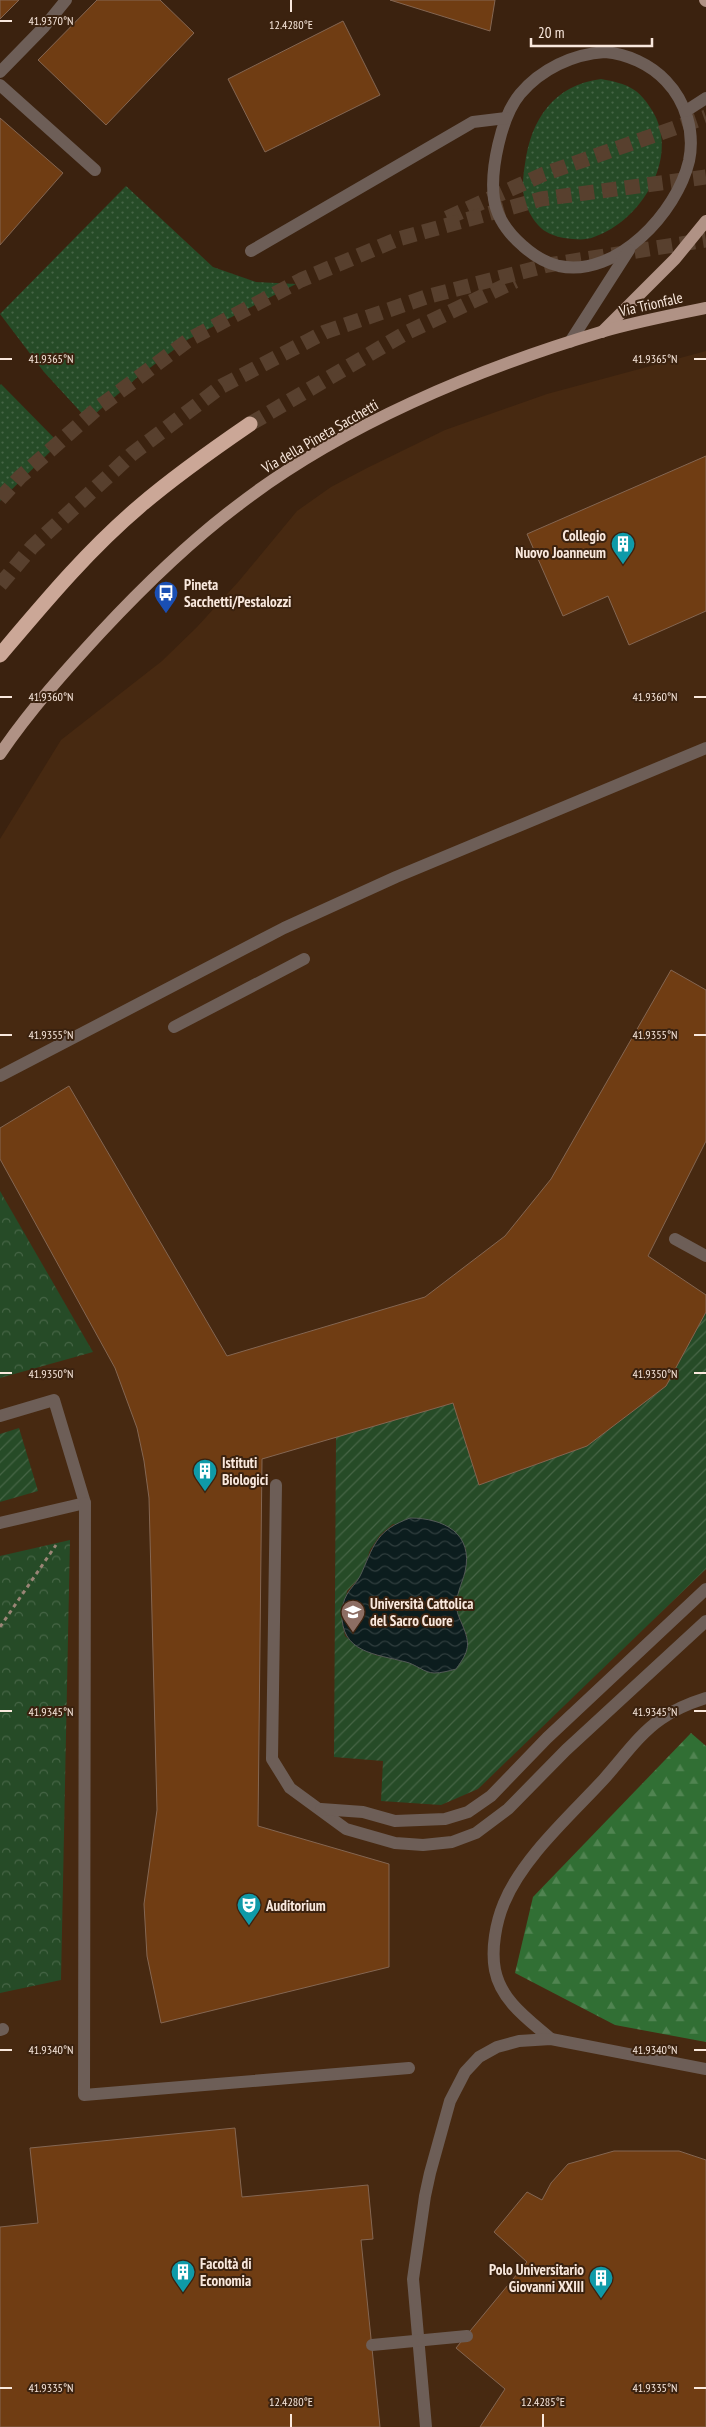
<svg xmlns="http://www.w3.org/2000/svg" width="706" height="2427" font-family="'PT Sans Narrow',sans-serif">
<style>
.built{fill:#472911}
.grass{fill:url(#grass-dots)}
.forest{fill:url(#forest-firs)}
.park{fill:url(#park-crowns)}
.garden{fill:url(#garden-furrows);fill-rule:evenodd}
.water{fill:url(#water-waves);stroke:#535a57}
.building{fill:#703d13;stroke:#846652}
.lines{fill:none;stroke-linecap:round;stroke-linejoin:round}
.highway-tunnel{stroke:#58402e;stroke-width:15;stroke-dasharray:15 8;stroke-linecap:butt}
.path{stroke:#9a8576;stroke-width:3;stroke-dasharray:4 4;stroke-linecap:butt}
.minor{stroke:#6d5e57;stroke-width:12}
.major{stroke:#b09285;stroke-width:12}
.highway{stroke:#cba797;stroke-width:15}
.minor-bridge{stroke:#6d5e57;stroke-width:12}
.ticks{fill:none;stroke:#f9e8dd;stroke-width:2}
.labels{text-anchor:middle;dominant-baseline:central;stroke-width:4;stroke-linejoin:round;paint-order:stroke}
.street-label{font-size:15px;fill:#f9e8dd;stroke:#3b220f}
.poi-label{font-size:15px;font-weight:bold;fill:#f9e8dd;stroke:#3b220f;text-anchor:start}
.ticks-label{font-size:12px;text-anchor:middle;fill:#f9e8dd;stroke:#3b220f;stroke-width:4;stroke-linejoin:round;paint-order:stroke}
</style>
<defs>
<pattern id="grass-dots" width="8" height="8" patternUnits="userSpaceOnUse" patternTransform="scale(1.25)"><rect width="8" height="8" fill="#264b27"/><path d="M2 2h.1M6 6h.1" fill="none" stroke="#466546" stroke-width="1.8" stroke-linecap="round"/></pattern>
<pattern id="forest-firs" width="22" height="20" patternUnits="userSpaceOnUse" patternTransform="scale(1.25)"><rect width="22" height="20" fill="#316f34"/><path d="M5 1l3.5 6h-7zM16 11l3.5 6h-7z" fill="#508451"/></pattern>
<pattern id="park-crowns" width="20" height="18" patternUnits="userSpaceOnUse" patternTransform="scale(1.25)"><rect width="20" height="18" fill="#264b27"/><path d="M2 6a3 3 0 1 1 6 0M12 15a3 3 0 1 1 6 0" fill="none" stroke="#466546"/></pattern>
<pattern id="garden-furrows" width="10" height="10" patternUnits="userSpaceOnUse" patternTransform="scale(1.25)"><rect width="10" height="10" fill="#264b27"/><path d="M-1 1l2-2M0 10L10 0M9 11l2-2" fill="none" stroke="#466546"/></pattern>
<pattern id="water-waves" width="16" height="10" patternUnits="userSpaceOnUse" patternTransform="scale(1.25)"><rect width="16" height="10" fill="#0c1d1e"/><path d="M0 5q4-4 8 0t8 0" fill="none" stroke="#303e3e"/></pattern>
</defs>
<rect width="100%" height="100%" fill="#3b220f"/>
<path class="built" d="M706,351V2427H0V839L61,740L162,661L197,627L239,581L297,511L331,487L367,468L445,430L547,394Z"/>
<g class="grass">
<path d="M601,79C628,84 639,88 653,112C680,158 641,221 594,237C584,241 574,239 564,238C554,236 545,233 538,225C522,206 521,188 525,164C531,119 554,85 601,79Z"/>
<path d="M126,186L213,267L256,282L296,284L187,340L139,376L88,420L44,372L0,314Z"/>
<path d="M1,384L59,443L0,501V385Z"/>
</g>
<path class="forest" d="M691,1733L706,1746V2042L615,2025L515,1973L533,1897Z"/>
<g class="park">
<path d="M0,1191L93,1352L0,1378Z"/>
<path d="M70,1540L61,1980L0,1993V1556Z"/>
</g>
<g class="garden">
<path d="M706,1312V1569L478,1789L441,1805L381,1801L383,1761L334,1757L336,1437L453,1403L479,1485L587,1446L666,1386ZM393,1524L466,1548L465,1573L459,1588L456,1609L467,1636L432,1673L408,1662L375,1655L359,1648L345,1636L342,1623L347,1591L362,1575L370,1550L380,1535Z"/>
<path d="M19,1428L38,1491L0,1502V1434Z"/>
</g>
<path class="water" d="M410,1518C443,1518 474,1533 465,1572C462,1584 455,1596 457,1609C457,1614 460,1619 462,1624C471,1645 469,1651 456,1669C449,1671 441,1673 434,1673C425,1673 415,1664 406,1662C376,1654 340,1653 342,1612C343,1591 356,1587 362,1572C375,1542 378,1530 410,1518Z"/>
<g class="building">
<path d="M0,0H19L0,19Z"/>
<path d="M97,0H160L194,33L106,125L38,60Z"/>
<path d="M390,0H495L490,31Z"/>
<path d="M343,21L380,95L265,152L228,79Z"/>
<path d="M0,118L63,173L0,245Z"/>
<path d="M706,456V611L629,645L608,596L563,616L527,534Z"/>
<path d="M671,970L706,990V1141L648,1256L706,1295V1312L666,1386L587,1446L479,1485L453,1403L262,1459L258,1826L389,1864V1967L161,2023L147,1956L144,1904L157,1810L149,1498L144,1461L137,1428L115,1368L0,1159V1128L69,1086L227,1356L425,1297L505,1236L551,1179Z"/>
<path d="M235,2128L242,2197L368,2185L373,2239L361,2240L380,2427H0V2227L38,2223L30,2148Z"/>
<path d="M614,2151H679L706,2160V2427H480L505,2389L456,2348L527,2262L494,2232L527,2192L542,2200L551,2183L568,2164Z"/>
</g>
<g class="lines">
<g class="highway-tunnel">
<path d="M447,218L544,174L706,117"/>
<path d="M250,424L404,334L515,281"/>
<path d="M0,499L20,477L99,407L190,339L301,280L398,239L541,199L706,177"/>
<path d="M0,585L32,547L132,454L222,386L325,332L426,297L548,265L706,240"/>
</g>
<path class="path" d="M0,1627L56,1545"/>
<g class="minor">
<path d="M605,52C627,54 650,64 666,81C686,102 695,132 689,161C677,212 617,278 559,266C546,263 533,255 523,246C509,234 497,218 494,199C490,170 501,117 520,94C541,69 573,54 605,52Z"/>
<path d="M0,72L44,27L66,0"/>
<path d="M0,85L95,170"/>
<path d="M686,111L706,98"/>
<path d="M251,251L473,122L506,118"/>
<path d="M570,342L629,250"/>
<path d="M174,1027L304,959"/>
<path d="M0,1076L284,928L396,877L706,748"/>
<path d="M675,1239L706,1256"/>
<path d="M0,1416L54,1400L85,1503L0,1523"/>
<path d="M276,1485L272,1759L290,1788L346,1829L395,1843L423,1845L452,1842L476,1833L508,1809L566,1750L706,1621"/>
<path d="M85,1503L84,2095L409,2068"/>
<path d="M321,1809L363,1812L395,1821L445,1819L468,1812L491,1796L547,1738L706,1589"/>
<path d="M0,2030L3,2029"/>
<path d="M551,2039C529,2020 501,2001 495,1970C491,1949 496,1922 504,1903C523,1857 571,1815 604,1779C622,1759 639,1734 661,1719C675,1709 690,1703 706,1698"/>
<path d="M426,2427L413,2279L425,2196L430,2173L450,2101L465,2072L479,2057L497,2047L519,2041L551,2039L706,2069"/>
</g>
<g class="major">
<path d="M705,0L706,1"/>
<path d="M602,332L675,259L706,221"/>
<path d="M0,754C30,710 65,671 101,632C143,587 188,543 237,506C340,426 477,369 601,332C635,322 671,315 706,308"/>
</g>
<path class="highway" d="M0,655C44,603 88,550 140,506C175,476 212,450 250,424"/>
<path class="minor-bridge" d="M372,2345L467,2336"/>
</g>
<path class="ticks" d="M291,0V12M0,21H12M0,359H12M694,359H706M0,697H12M694,697H706M0,1035H12M694,1035H706M0,1373H12M694,1373H706M0,1711H12M694,1711H706M0,2050H12M694,2050H706M0,2388H12M694,2388H706M291,2414V2427M543,2414V2427"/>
<defs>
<symbol id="building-pin" viewBox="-11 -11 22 30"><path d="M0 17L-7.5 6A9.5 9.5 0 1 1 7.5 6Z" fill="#0f9aa8" stroke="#3b220f"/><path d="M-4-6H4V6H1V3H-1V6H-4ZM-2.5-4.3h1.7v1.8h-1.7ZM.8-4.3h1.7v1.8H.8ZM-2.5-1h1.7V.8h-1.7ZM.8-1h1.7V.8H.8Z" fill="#fff"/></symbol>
<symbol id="bus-pin" viewBox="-11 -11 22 30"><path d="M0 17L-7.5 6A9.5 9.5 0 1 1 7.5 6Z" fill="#1a4fb4" stroke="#3b220f"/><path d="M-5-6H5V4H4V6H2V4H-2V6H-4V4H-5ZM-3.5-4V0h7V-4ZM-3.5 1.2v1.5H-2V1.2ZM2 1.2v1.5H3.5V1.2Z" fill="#fff"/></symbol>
<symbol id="university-pin" viewBox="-11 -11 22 30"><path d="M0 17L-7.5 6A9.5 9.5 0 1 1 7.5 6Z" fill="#8d6e63" stroke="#3b220f"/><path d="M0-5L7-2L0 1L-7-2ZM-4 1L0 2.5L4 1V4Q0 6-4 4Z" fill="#fff"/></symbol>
<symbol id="theatre-pin" viewBox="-11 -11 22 30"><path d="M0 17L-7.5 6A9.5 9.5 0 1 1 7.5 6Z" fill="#0f9aa8" stroke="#3b220f"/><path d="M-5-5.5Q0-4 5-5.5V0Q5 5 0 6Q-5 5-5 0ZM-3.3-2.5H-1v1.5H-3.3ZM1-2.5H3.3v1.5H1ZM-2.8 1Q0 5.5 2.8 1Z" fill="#fff"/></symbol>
</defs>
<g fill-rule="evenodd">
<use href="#building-pin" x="609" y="530" width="28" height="38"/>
<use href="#bus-pin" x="152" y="579" width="28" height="38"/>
<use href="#building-pin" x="191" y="1457" width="28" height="38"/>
<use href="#university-pin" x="339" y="1598" width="28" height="38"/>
<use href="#theatre-pin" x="235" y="1891" width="28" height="38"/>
<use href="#building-pin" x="169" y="2258" width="28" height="38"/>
<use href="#building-pin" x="587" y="2264" width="28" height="38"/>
</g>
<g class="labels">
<g class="street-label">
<text transform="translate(651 304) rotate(-13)">Via Trionfale</text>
<text transform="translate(320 436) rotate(-30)">Via della Pineta Sacchetti</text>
</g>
<g class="poi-label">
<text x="606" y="535" text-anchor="end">Collegio<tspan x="606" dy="17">Nuovo Joanneum</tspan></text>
<text x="184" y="584">Pineta<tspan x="184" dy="17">Sacchetti/Pestalozzi</tspan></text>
<text x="222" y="1462">Istituti<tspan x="222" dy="17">Biologici</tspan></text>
<text x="370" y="1603">Università Cattolica<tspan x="370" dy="17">del Sacro Cuore</tspan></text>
<text x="266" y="1905">Auditorium</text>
<text x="200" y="2263">Facoltà di<tspan x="200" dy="17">Economia</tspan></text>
<text x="584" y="2269" text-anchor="end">Polo Universitario<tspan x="584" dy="17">Giovanni XXIII</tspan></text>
</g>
</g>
<g class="ticks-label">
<text x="51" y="25">41.9370°N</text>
<text x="291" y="29">12.4280°E</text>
<text x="51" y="363">41.9365°N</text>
<text x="655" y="363">41.9365°N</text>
<text x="51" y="701">41.9360°N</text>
<text x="655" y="701">41.9360°N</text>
<text x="51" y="1039">41.9355°N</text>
<text x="655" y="1039">41.9355°N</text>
<text x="51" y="1378">41.9350°N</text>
<text x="655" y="1378">41.9350°N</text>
<text x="51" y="1716">41.9345°N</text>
<text x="655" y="1716">41.9345°N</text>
<text x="51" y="2054">41.9340°N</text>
<text x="655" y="2054">41.9340°N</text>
<text x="51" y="2392">41.9335°N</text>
<text x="655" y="2392">41.9335°N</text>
<text x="291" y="2406">12.4280°E</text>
<text x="543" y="2406">12.4285°E</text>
</g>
<path d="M531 38v8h121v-8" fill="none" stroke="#f9e8dd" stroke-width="2.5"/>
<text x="538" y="38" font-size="15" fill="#f9e8dd" stroke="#3b220f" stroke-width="4" paint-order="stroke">20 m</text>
</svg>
